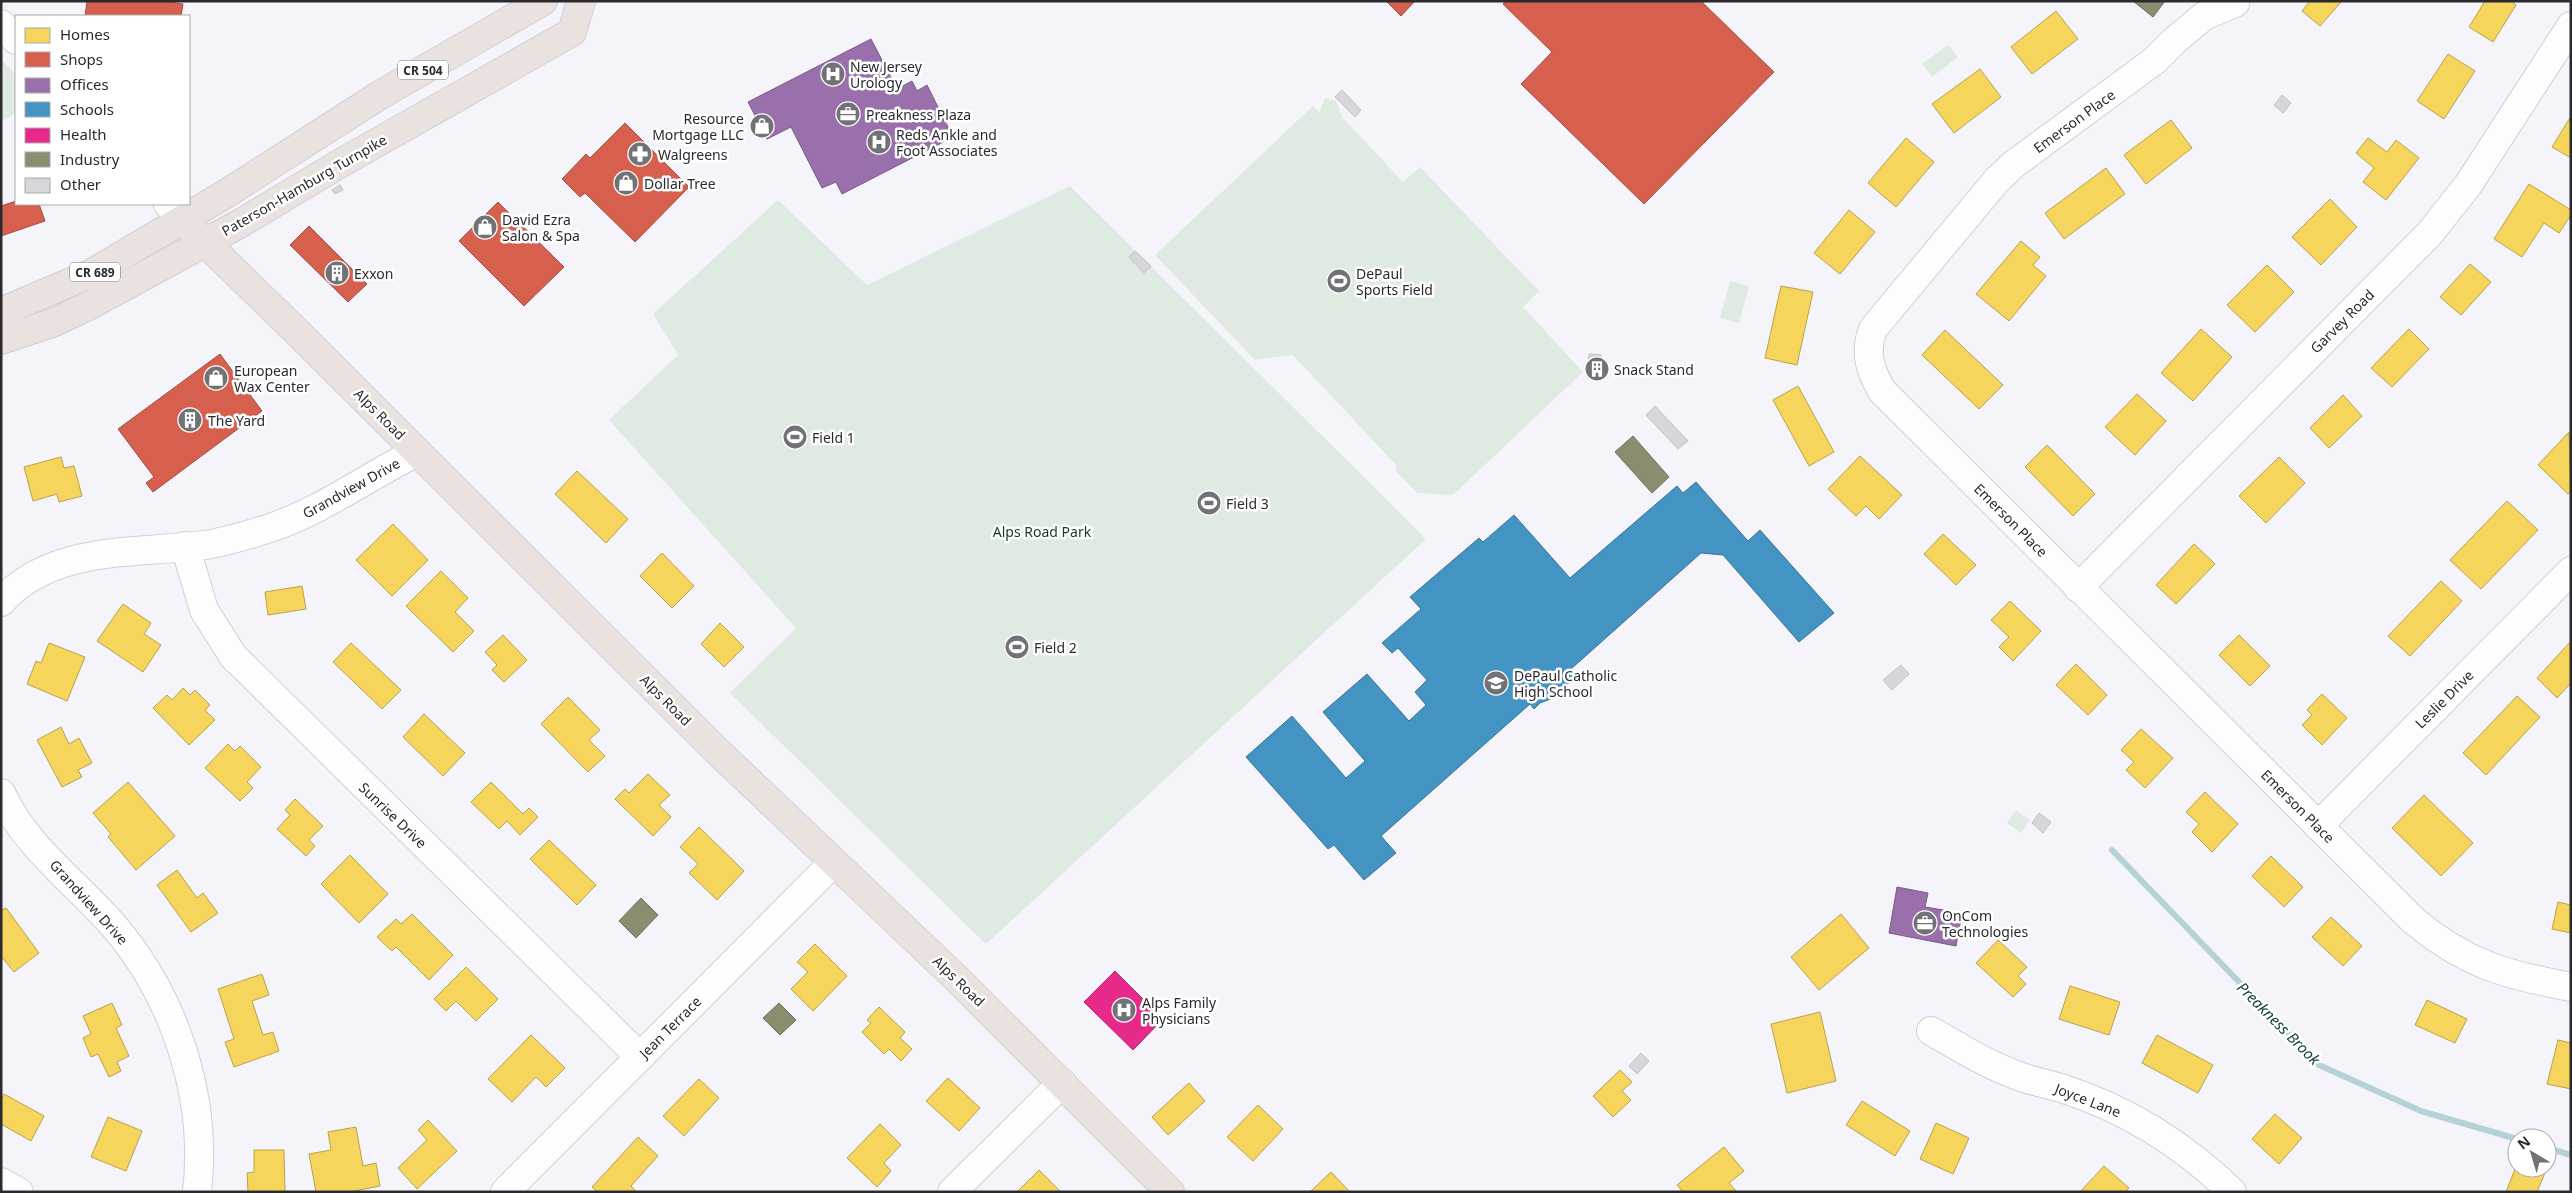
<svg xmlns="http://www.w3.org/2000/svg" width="2572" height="1193" font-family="'Noto Sans',sans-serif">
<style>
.green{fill:#dfebe2}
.homes{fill:#f6d55c;stroke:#b9a24e}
.shops{fill:#d6604d;stroke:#a25044}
.offices{fill:#9970ab;stroke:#785b86}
.schools{fill:#4393c3;stroke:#3c7497}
.health{fill:#e7298a;stroke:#ae296f}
.industry{fill:#8c8c6e;stroke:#6f6f5b}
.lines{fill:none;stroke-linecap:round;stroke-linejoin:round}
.stream{stroke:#b4d2d8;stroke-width:6}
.building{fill:#d6d6db;stroke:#c0c0c5}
.minor-casing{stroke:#cfd0d5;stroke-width:30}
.major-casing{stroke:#d0d0d4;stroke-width:30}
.minor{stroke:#fdfdfe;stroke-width:28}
.major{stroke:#e9e2df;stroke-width:28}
.labels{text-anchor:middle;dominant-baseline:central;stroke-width:5;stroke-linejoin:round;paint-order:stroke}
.shield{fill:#fff;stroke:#6a6a6d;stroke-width:1}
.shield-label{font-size:12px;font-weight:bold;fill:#2a2a2f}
.poi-label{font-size:14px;fill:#2a2a2f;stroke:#fff;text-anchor:start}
.street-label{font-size:14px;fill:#2a2a2f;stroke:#fff}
.park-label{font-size:14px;fill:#123f1c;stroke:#fff}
.water-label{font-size:15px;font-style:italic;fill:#133d42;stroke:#fff}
</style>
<rect width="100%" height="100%" fill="#f4f4fa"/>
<g class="green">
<path d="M1948,45L1958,57L1932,77L1922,64Z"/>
<path d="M1,59L16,75V113L1,121Z"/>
<path d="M1325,98L1336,101L1342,117L1403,182L1420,167L1539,291L1523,307L1583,372L1453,495L1417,493L1395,470L1397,466L1293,355L1255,360L1155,255L1313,106L1319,113Z"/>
<path d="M1070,186L1426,539L986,944L730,693L796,628L609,420L678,355L653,314L778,200L867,285Z"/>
<path d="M1730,281L1749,286L1739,323L1720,318Z"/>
<path d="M2016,810L2030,820L2021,833L2007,823Z"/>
</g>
<g class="homes">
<path d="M2310,1H2342L2320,26L2302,11Z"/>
<path d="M2485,1H2511L2516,5L2493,42L2469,27Z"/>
<path d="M2056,11L2078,39L2032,74L2011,47Z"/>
<path d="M2448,54L2475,71L2444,119L2417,101Z"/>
<path d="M1980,69L2001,97L1954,133L1932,104Z"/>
<path d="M2571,116V158L2552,147Z"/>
<path d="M2171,120L2192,148L2146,184L2124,155Z"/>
<path d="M1906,138L1934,162L1896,207L1868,183Z"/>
<path d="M2368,138L2387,152L2396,140L2419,158L2386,200L2363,182L2374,168L2356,153Z"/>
<path d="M2106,168L2125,194L2064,239L2045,213Z"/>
<path d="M2529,184L2571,210V215L2559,233L2544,223L2522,257L2494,239Z"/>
<path d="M2330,199L2357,227L2321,265L2292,237Z"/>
<path d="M1849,210L1875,232L1840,274L1814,253Z"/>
<path d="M2021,241L2040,257L2033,265L2046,276L2009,321L1976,294Z"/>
<path d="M2470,264L2491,282L2461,315L2440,297Z"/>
<path d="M2267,265L2294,292L2255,332L2227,305Z"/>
<path d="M1781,286L1813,292L1797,365L1765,358Z"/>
<path d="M2201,329L2232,357L2193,401L2161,373Z"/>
<path d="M2409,329L2429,349L2392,387L2371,368Z"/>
<path d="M1945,330L2003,385L1979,409L1922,355Z"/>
<path d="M1798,386L1834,452L1809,466L1773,400Z"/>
<path d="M2137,394L2166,421L2135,455L2105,427Z"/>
<path d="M2343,395L2362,416L2329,448L2310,428Z"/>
<path d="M2569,432L2571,491L2568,494L2538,465Z"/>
<path d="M2047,445L2095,494L2073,516L2025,467Z"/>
<path d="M1860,456L1902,495L1879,519L1866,506L1856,516L1828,489Z"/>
<path d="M61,457L64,468L74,466L82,496L59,502L57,494L33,501L24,467Z"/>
<path d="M2279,457L2305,483L2266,523L2239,496Z"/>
<path d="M577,471L628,519L606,543L555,494Z"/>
<path d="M2507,501L2538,530L2481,589L2450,560Z"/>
<path d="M393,524L428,560L392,596L356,560Z"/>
<path d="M1943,534L1976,565L1956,585L1924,554Z"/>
<path d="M2194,544L2215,564L2176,604L2156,585Z"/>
<path d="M662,553L694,586L672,608L640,576Z"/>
<path d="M441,571L468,598L455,612L474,631L453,652L406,606Z"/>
<path d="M2441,581L2462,601L2410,656L2388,636Z"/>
<path d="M302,586L306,609L268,615L265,592Z"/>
<path d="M2010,601L2041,631L2013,661L1999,647L2009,637L1991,620Z"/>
<path d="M123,604L151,623L144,634L161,645L143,672L97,641Z"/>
<path d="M720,623L744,647L724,667L701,644Z"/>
<path d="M503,635L527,660L504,682L492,670L497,665L485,652Z"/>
<path d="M2239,635L2270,666L2250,686L2219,655Z"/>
<path d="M2571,641V683L2557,698L2537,678Z"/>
<path d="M49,643L85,657L67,701L27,684L36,661L41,663Z"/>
<path d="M351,643L401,690L382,709L333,662Z"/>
<path d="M2076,664L2107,695L2088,715L2056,685Z"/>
<path d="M183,688L190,695L195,690L210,705L205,710L215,720L189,745L153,708L167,695L172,700Z"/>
<path d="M2322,694L2347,718L2322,745L2302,725L2312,715L2307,710Z"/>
<path d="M2517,696L2540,717L2486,775L2463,753Z"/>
<path d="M568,697L600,730L589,740L605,756L588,772L541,724Z"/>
<path d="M424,714L465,753L443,776L403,737Z"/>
<path d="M61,727L69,744L79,738L92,763L78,770L82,777L62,787L37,740Z"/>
<path d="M2141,729L2173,758L2145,788L2126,770L2134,762L2121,750Z"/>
<path d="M228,744L235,751L240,746L261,767L247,782L253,788L240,801L205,768Z"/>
<path d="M648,774L670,795L659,805L671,817L653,836L615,799L625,789L629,793Z"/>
<path d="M128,782L175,836L136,870L108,837L111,834L93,813Z"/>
<path d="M491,782L523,814L529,808L538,817L520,835L507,821L499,829L471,802Z"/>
<path d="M2205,792L2238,824L2212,852L2192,832L2199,824L2186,812Z"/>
<path d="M2424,795L2473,843L2441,876L2392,828Z"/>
<path d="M295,799L323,826L309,840L315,846L306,856L277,829L290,815L285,810Z"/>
<path d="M699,827L744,871L717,900L689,873L698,864L680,847Z"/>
<path d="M549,840L596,885L577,905L530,859Z"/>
<path d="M350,855L388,894L359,923L321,884Z"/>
<path d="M2271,856L2303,887L2284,907L2252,876Z"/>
<path d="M177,870L197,898L203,893L218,913L191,932L157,885Z"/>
<path d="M2558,902L2571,905V933L2552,929Z"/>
<path d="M6,908L39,953L14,972L1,956V911Z"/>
<path d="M412,914L453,955L429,980L396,947L392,951L377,937L396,919L401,924Z"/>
<path d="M1841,914L1869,948L1819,990L1791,957Z"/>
<path d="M2331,917L2362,946L2343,966L2312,937Z"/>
<path d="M1998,940L2027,967L2018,976L2026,984L2013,997L1976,963Z"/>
<path d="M815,944L847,976L813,1011L791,989L808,972L797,962Z"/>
<path d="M466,967L498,999L476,1021L456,1001L446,1011L434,999Z"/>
<path d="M262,974L269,995L252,1001L263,1035L273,1032L279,1051L234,1067L225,1042L234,1039L218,989Z"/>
<path d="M2070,986L2120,1002L2109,1035L2059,1019Z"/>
<path d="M2427,1000L2467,1019L2455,1043L2415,1025Z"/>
<path d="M112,1003L122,1025L116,1028L129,1056L117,1062L121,1071L109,1077L98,1054L91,1057L83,1038L91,1034L83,1016Z"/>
<path d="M879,1007L905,1032L900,1038L912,1049L901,1061L889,1049L884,1054L862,1032L871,1023L867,1020Z"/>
<path d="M1820,1012L1836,1081L1787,1093L1771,1024Z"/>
<path d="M531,1035L565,1068L546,1087L536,1077L512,1102L488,1079Z"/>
<path d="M2157,1035L2213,1065L2198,1093L2142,1063Z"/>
<path d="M2558,1040L2571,1043V1089L2547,1084Z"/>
<path d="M1620,1070L1632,1082L1622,1091L1631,1100L1613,1117L1593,1096Z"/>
<path d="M948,1078L980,1108L959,1131L926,1101Z"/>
<path d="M699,1079L719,1098L684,1136L663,1116Z"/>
<path d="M1189,1083L1205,1101L1168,1135L1152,1117Z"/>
<path d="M4,1094L44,1116L31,1141L1,1124V1099Z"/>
<path d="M1862,1101L1910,1131L1895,1156L1846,1125Z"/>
<path d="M1258,1105L1283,1129L1253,1161L1227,1137Z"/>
<path d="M2275,1114L2302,1138L2279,1164L2252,1139Z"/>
<path d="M108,1117L142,1131L126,1171L91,1157Z"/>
<path d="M428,1120L457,1151L417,1189L398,1168L427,1140L418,1130Z"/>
<path d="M1936,1123L1969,1138L1953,1174L1920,1159Z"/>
<path d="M880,1124L901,1145L884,1163L891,1171L877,1187L847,1158Z"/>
<path d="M356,1127L363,1166L376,1163L380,1186L349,1192H316L309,1154L331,1150L328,1132Z"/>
<path d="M638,1137L658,1156L631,1186L635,1190L633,1192H598L592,1187Z"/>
<path d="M1724,1147L1744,1171L1729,1183L1737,1192H1683L1677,1185Z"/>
<path d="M254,1150H284L285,1192H248L247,1173L254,1172Z"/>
<path d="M2517,1164V1168H2547L2537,1192H2506Z"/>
<path d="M2104,1166L2129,1188L2125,1192H2080Z"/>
<path d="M1039,1170L1061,1192H1017Z"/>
<path d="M1331,1172L1350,1192H1310Z"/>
</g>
<g class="shops">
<path d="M87,1H163L183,4L181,16H85Z"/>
<path d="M1386,1H1415L1401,16Z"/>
<path d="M1506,1H1701L1774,72L1644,204L1521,84L1552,52L1503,4Z"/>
<path d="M625,123L689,187L635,242L585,193L580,197L562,179L586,154L590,158Z"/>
<path d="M16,201V204H39L45,221L1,236V206Z"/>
<path d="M498,202L564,267L524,306L459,241Z"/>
<path d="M309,226L367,284L348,302L290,245Z"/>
<path d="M220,354L262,411L153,492L146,483L154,477L118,429Z"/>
</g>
<g class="offices">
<path d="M871,39L897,89L912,81L917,91L927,85L953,137L842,194L836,182L822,188L791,127L767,139L748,102Z"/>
<path d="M1897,887L1928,893L1925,907L1962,913L1956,946L1889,933Z"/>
</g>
<path class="schools" d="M1696,482L1748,541L1760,530L1834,613L1799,642L1723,555L1701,553L1571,669L1575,675L1558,696L1540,703L1534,709L1530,704L1381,836L1396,853L1364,880L1334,845L1328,849L1246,757L1292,716L1346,778L1365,761L1323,712L1367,674L1409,721L1426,705L1415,692L1427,680L1398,648L1392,653L1382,643L1421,609L1410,597L1479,538L1483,542L1514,515L1570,578L1677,486L1683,493Z"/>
<path class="health" d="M1115,971L1163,1019L1133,1050L1084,1002Z"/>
<g class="industry">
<path d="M2133,1H2165L2153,17Z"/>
<path d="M1633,436L1669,477L1652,493L1615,452Z"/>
<path d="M641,898L658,915L636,938L619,921Z"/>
<path d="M779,1003L796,1020L780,1035L763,1018Z"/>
</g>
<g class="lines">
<g class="stream">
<path d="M2112,850L2319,1065L2421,1111L2517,1139"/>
<path d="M2547,1148L2571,1155"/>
</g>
</g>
<g class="building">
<path d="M1342,90L1361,110L1355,117L1335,97Z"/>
<path d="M2282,95L2291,103L2283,113L2274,105Z"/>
<path d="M340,185L343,190L335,194L332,190Z"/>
<path d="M1135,251L1151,266L1144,273L1129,257Z"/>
<path d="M1589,354L1601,355V360L1606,361L1604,379L1587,377Z"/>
<path d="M1655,406L1688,441L1678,449L1646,415Z"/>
<path d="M1901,665L1909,674L1892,690L1883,680Z"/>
<path d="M2039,813L2051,822L2043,833L2032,823Z"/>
<path d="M1641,1053L1649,1061L1637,1074L1629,1066Z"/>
</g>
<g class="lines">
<defs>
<g id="minor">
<path d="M2235,3L2204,16L2174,41L2154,61L2014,164L1997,180L1873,329C1864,353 1870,370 1882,391L2414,921C2466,964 2506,975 2571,987"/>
<path d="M1,24L16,40"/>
<path d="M168,204L183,221"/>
<path d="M185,546L204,610L233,656L640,1057"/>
<path d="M2078,588L2430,233L2468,185L2571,26"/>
<path d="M1,602C51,545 136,554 204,545C226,542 248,535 270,528C323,510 367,477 417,452"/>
<path d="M1,793C25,846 75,882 113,925C175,997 208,1097 197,1192"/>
<path d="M2318,826L2571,571"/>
<path d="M1931,1031C1959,1047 1986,1064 2016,1075C2031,1081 2048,1084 2064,1089C2128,1110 2183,1144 2232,1192"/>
<path d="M1,1182L19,1192"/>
<path d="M505,1192L834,862"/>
<path d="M952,1192L1062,1083"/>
</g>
<g id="major">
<path d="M183,221L297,332L714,748L957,979L1170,1192"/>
<path d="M1,312L92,273L224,195L380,95L543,1"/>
<path d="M1,340L55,322L92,304L241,223L341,163L572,32L581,1"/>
</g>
</defs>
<use href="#minor" class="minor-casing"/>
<use href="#major" class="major-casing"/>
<use href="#minor" class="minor"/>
<use href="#major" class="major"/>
</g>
<defs>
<symbol id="hospital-disc" viewBox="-11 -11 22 22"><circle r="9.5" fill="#717176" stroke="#fff"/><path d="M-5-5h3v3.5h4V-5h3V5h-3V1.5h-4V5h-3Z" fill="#fff"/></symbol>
<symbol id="office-disc" viewBox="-11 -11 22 22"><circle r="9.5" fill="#717176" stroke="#fff"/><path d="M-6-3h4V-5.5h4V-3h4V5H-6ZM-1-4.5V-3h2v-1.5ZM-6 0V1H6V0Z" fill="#fff"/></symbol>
<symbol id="shop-disc" viewBox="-11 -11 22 22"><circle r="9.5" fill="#717176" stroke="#fff"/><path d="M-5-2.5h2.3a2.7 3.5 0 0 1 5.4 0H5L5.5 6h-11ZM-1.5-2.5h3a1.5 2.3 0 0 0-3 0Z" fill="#fff"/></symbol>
<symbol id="pharmacy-disc" viewBox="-11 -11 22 22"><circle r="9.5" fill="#717176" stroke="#fff"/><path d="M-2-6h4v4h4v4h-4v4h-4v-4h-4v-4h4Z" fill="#fff"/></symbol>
<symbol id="building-disc" viewBox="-11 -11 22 22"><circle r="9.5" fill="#717176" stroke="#fff"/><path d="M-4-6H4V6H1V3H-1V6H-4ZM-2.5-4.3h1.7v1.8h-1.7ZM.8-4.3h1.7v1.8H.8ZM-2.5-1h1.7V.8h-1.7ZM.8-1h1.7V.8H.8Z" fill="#fff"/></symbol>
<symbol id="stadium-disc" viewBox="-11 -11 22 22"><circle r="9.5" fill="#717176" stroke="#fff"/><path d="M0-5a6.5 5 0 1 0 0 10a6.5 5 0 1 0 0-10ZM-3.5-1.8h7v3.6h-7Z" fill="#fff"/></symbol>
<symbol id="school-disc" viewBox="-11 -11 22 22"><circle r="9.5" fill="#717176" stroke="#fff"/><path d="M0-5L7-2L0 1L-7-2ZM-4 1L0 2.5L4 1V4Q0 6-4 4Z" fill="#fff"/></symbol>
</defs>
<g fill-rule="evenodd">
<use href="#hospital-disc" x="819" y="60" width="28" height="28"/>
<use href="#office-disc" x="834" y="100" width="28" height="28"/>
<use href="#shop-disc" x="748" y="112" width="28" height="28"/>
<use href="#hospital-disc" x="865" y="128" width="28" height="28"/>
<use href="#pharmacy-disc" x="626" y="140" width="28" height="28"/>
<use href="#shop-disc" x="612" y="169" width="28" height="28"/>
<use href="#shop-disc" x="471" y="213" width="28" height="28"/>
<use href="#building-disc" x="323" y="259" width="28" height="28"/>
<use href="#stadium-disc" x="1325" y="267" width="28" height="28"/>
<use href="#building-disc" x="1583" y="355" width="28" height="28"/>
<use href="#shop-disc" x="202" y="364" width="28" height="28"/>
<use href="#building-disc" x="176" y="406" width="28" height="28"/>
<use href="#stadium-disc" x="781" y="423" width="28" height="28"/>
<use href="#stadium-disc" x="1195" y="489" width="28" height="28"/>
<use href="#stadium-disc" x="1003" y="633" width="28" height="28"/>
<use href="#school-disc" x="1482" y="669" width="28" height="28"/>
<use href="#office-disc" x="1911" y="909" width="28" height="28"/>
<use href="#hospital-disc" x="1110" y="996" width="28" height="28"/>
</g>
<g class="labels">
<g class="shield">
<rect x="398" y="60.5" width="50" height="19" rx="4"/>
<rect x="70" y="262.5" width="50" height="19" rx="4"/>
</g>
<g class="shield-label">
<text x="423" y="70">CR 504</text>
<text x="95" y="272">CR 689</text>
</g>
<g class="poi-label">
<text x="850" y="66">New Jersey<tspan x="850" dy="16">Urology</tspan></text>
<text x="866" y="114">Preakness Plaza</text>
<text x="744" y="118" text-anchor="end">Resource<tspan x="744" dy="16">Mortgage LLC</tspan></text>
<text x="896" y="134">Reds Ankle and<tspan x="896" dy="16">Foot Associates</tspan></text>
<text x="658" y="154">Walgreens</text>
<text x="644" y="183">Dollar Tree</text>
<text x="502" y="219">David Ezra<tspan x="502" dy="16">Salon &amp; Spa</tspan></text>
<text x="354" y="273">Exxon</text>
<text x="1356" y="273">DePaul<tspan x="1356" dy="16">Sports Field</tspan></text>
<text x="1614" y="369">Snack Stand</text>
<text x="234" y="370">European<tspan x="234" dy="16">Wax Center</tspan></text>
<text x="208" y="420">The Yard</text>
<text x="812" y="437">Field 1</text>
<text x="1226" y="503">Field 3</text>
<text x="1034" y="647">Field 2</text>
<text x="1514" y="675">DePaul Catholic<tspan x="1514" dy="16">High School</tspan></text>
<text x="1942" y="915">OnCom<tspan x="1942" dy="16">Technologies</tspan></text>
<text x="1142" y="1002">Alps Family<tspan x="1142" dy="16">Physicians</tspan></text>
</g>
<g class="street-label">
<text transform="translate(2074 121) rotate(-36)">Emerson Place</text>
<text transform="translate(304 185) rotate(-30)">Paterson-Hamburg Turnpike</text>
<text transform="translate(2342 321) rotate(-45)">Garvey Road</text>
<text transform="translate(380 414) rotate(45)">Alps Road</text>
<text transform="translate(351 488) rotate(-29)">Grandview Drive</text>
<text transform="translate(2011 520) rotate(45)">Emerson Place</text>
<text transform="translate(2444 699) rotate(-45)">Leslie Drive</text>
<text transform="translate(666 700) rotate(45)">Alps Road</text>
<text transform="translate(2298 806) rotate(45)">Emerson Place</text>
<text transform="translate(393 815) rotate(44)">Sunrise Drive</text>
<text transform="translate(89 902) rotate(48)">Grandview Drive</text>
<text transform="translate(959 981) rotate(44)">Alps Road</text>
<text transform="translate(670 1027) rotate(-45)">Jean Terrace</text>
<text transform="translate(2088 1100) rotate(21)">Joyce Lane</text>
</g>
<g class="park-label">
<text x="1042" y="531">Alps Road Park</text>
</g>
<g class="water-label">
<text transform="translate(2279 1023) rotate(45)">Preakness Brook</text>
</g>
</g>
<rect width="2572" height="1193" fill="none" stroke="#2a2a2f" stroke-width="5"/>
<rect x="15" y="15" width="175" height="190" fill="#ffffff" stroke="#aaaaac"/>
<rect x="25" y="28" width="25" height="15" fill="#f6d55c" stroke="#aaaaac"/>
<text x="60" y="40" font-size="15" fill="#2a2a2f">Homes</text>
<rect x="25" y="52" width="25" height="15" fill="#d6604d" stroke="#aaaaac"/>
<text x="60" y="65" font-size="15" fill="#2a2a2f">Shops</text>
<rect x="25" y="78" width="25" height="15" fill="#9970ab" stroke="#aaaaac"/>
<text x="60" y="90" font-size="15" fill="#2a2a2f">Offices</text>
<rect x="25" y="102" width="25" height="15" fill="#4393c3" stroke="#aaaaac"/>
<text x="60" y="115" font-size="15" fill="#2a2a2f">Schools</text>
<rect x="25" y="128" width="25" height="15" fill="#e7298a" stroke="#aaaaac"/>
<text x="60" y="140" font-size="15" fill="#2a2a2f">Health</text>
<rect x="25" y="152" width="25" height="15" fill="#8c8c6e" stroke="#aaaaac"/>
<text x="60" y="165" font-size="15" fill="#2a2a2f">Industry</text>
<rect x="25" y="178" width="25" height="15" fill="#d6d6db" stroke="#aaaaac"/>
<text x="60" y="190" font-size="15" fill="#2a2a2f">Other</text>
<g transform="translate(2532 1153) rotate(322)"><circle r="24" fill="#ffffff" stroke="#aaaaac"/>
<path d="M0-4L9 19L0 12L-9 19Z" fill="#717176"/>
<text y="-8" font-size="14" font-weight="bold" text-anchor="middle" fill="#2a2a2f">N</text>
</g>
</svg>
